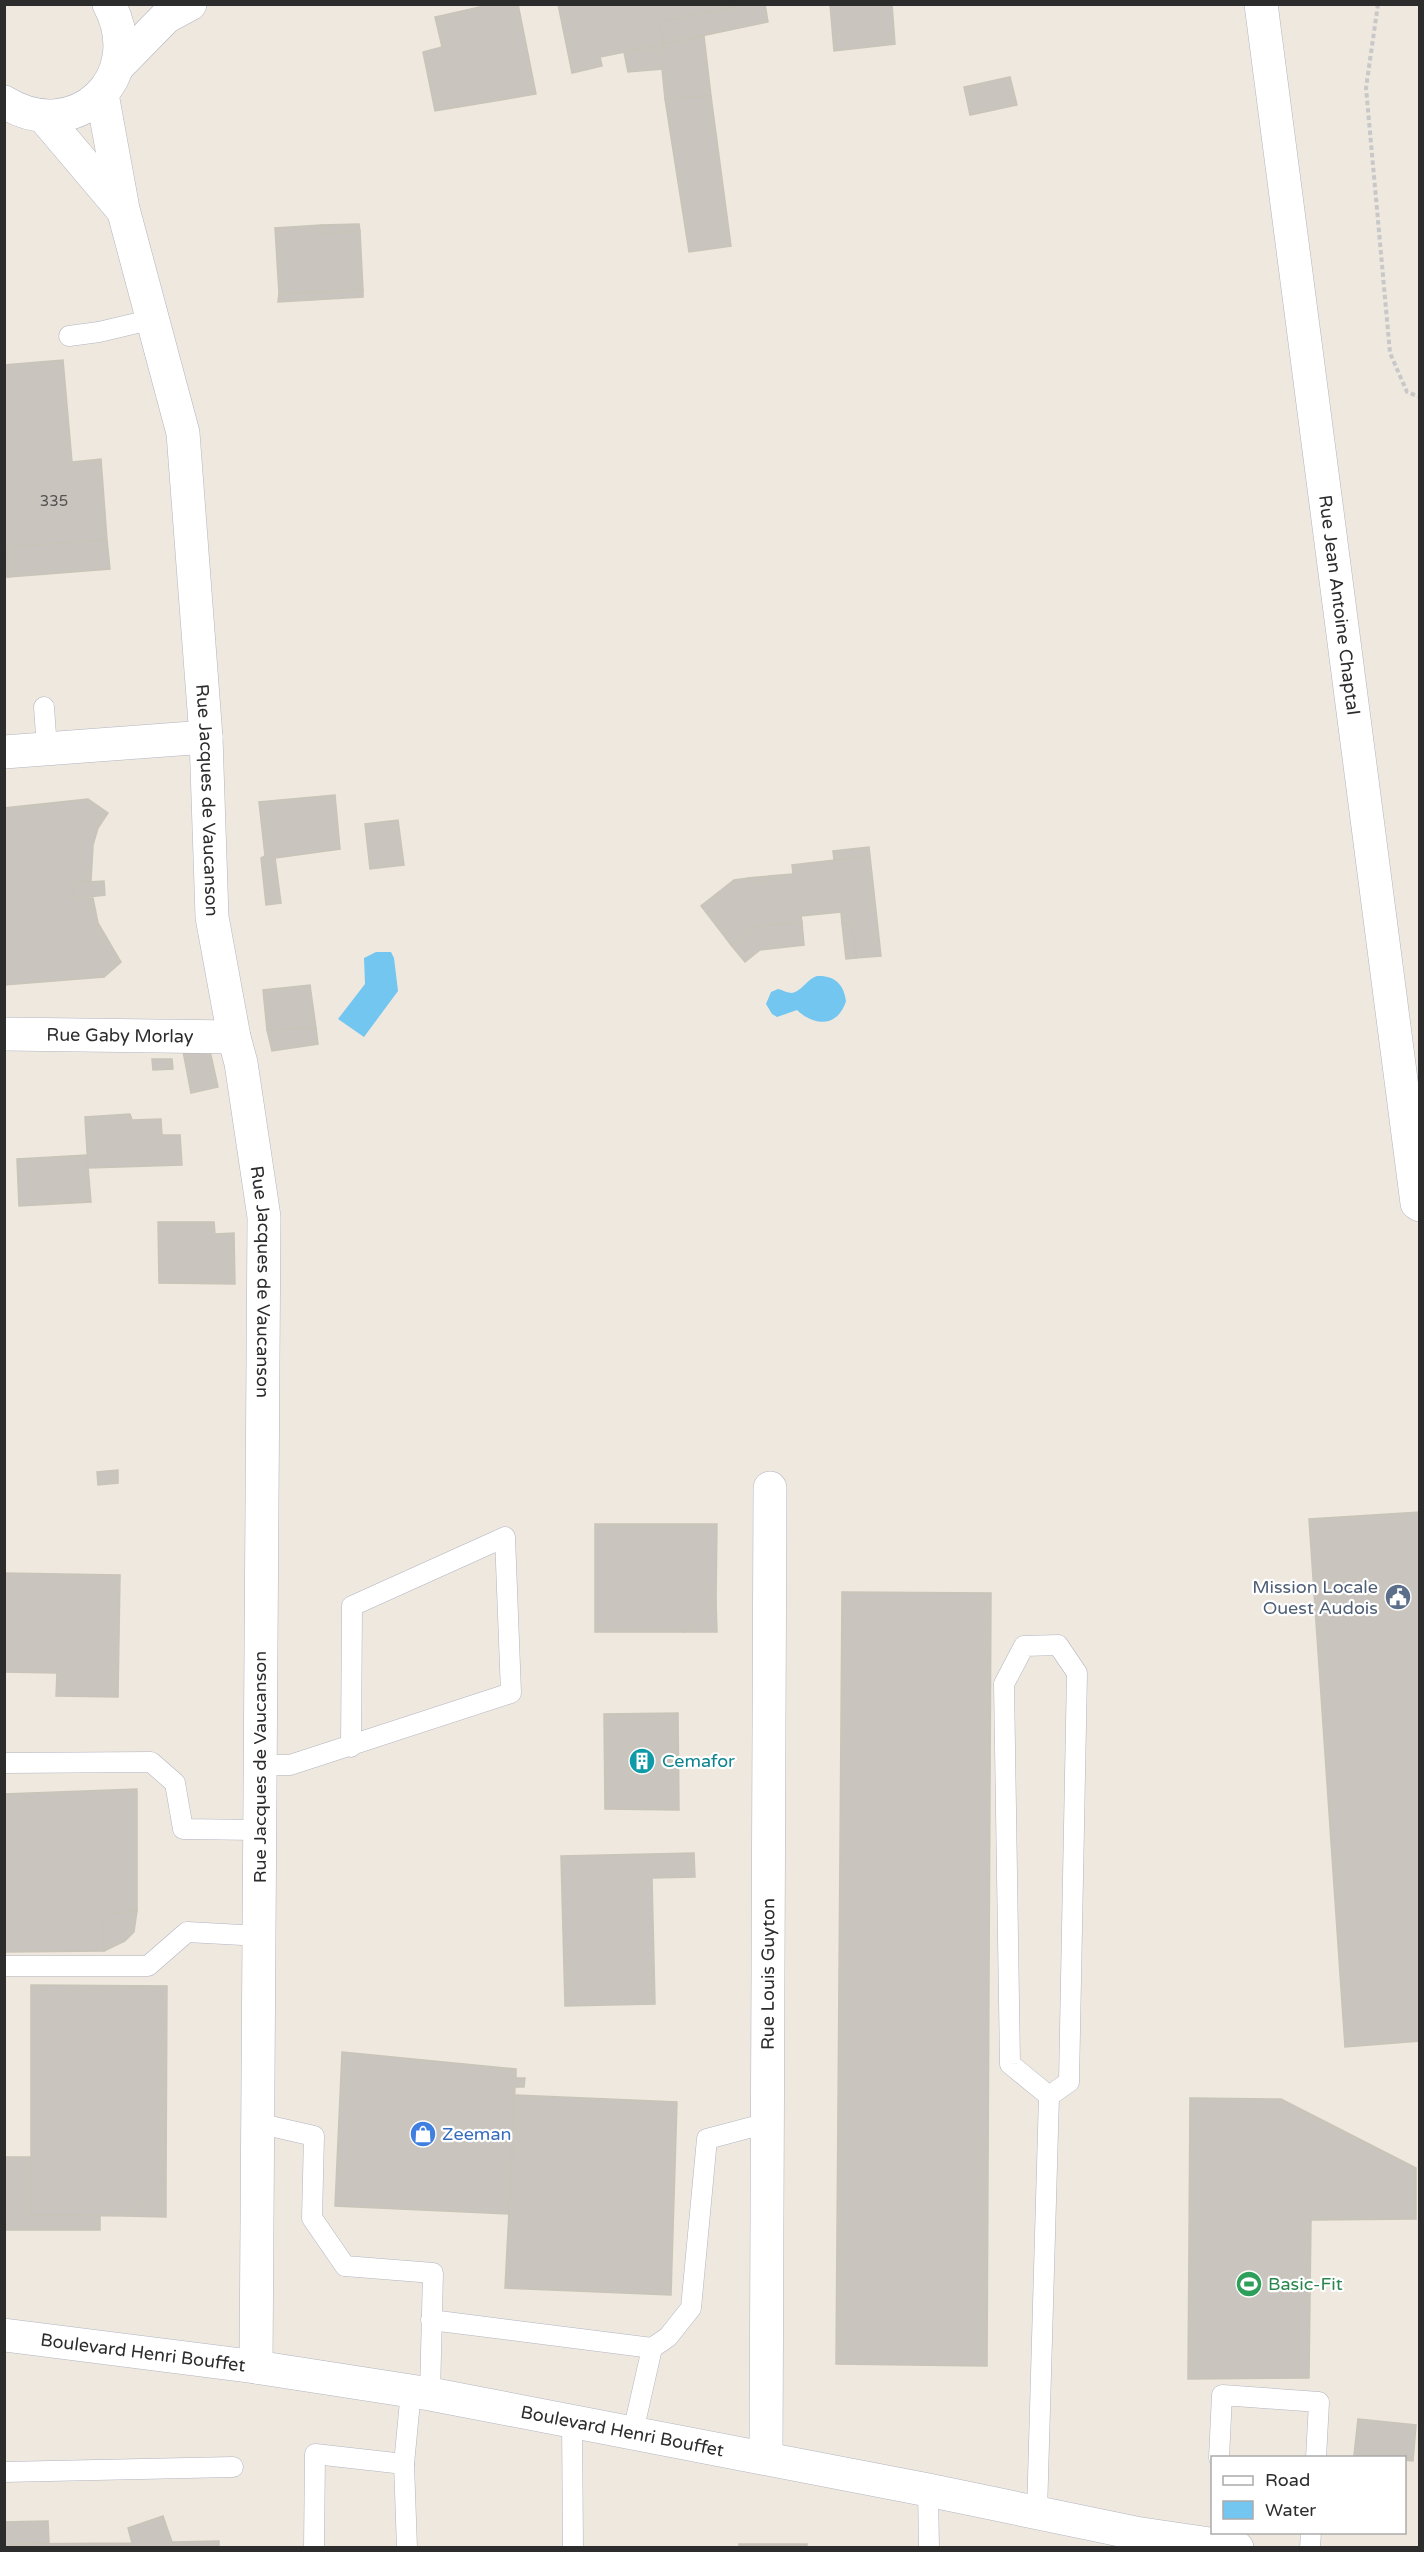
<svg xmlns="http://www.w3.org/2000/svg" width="1424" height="2552" font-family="'Varela Round',sans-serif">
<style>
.water{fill:#72c6ef}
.building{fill:#c9c5be;stroke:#c9c4b8;stroke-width:1.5}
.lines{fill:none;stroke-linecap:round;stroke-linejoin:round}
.service-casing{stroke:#b2b4c0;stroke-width:21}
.minor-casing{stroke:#b2b4c0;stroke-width:34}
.secondary-casing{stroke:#b2b4c0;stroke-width:34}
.path{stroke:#c8c8c8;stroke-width:4;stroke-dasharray:4.5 3;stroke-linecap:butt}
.service{stroke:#fff;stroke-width:20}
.minor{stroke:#fff;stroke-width:33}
.secondary{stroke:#fff;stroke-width:33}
.labels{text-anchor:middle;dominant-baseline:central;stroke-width:4.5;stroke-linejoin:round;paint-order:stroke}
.number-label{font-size:15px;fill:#535250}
.street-label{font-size:18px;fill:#2c2c2c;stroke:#fff}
.service-label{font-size:18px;fill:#4e5e75;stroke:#fff;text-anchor:end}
.culture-label{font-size:18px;fill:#0d838f;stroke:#fff;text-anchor:start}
.shop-label{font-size:18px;fill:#366cbe;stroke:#fff;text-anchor:start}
.leisure-label{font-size:18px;fill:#27864d;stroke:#fff;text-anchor:start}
</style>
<rect width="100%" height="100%" fill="#eee8df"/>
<g class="water">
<path d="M376,952H391L394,958L398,991L364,1037L338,1019L365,984L364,958Z"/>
<path d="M817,976C834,975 844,984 846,1001C838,1027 815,1027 797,1010L777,1017L772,1014L766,1004L771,992L778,989C783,990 787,993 792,993C801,992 807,979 817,976Z"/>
</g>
<g class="building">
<path d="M493,4H518L536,94L435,111L423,52L442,47L435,17Z"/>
<path d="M558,4H747L659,22L665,52L656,54L654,46L600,57L602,66L572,73Z"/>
<path d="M747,4H765L768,22L663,44L659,22Z"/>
<path d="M830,4H892L895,44L834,51Z"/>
<path d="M704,36L711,96L665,99L662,69L656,54L665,52L663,44Z"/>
<path d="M654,46L662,69L628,72L624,52Z"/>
<path d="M1010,77L1017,105L970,115L964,87Z"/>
<path d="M711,96L731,246L689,252L665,99Z"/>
<path d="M359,224L360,231L322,234L321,225Z"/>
<path d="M321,225L322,234L360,231L363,290L279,294L275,228Z"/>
<path d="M363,290V297L278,302L279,294Z"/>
<path d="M63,360L72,462L101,459L107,540L7,547L9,577H4V365Z"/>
<path d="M107,540L110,569L9,577L7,547Z"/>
<path d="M335,795L340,849L275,858L281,903L266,905L261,858L265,856L259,802Z"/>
<path d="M88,799L108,813L98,828L93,845L91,881L72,883L73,899L93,898L98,923L121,962L104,977L4,985V808Z"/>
<path d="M398,820L404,865L370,869L365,824Z"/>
<path d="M869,847L870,856L834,860L833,851Z"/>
<path d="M870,856L881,956L856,958L851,923L842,924L841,912L801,916L802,922L753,927L731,945L701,906L734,880L748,878V884L770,881L769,876L793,874L792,865Z"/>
<path d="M769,876L770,881L748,884V878Z"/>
<path d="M104,881L105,895L73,899L72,883Z"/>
<path d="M802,922L804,945L760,950L745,962L731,945L753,927Z"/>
<path d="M851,923L856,958L846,959L842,924Z"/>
<path d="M310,985L316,1028L267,1030L263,990Z"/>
<path d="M316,1028L318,1044L272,1051L267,1030Z"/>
<path d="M183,1051H210L218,1087L191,1093Z"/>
<path d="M152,1059H172L173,1069L153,1070Z"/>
<path d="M130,1114L132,1120L161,1119L162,1135H180L182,1165L88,1168L85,1117Z"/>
<path d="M87,1155L91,1202L19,1206L17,1159Z"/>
<path d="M158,1222H214L215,1234L234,1233L235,1284L159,1283Z"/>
<path d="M118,1470V1483L98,1485L97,1472Z"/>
<path d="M1420,1512V2041L1345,2047L1309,1519Z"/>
<path d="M595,1524H717L716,1601L685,1632H595Z"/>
<path d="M4,1573L120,1575L118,1697L56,1696L57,1673L4,1672Z"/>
<path d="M842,1592L991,1593L987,2366L836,2364Z"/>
<path d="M716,1601L717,1632H685Z"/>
<path d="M678,1713L679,1810L605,1809L604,1714Z"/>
<path d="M137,1789V1911L111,1914L102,1919L104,1951L4,1952V1794Z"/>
<path d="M694,1853L695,1877L652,1878L655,2004L565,2006L561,1856Z"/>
<path d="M137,1911L134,1932L125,1941L104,1951L102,1919L111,1914Z"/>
<path d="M31,1985L167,1986L166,2182L128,2216L31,2215Z"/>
<path d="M342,2052L516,2069V2078H525L524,2087H515L509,2214L335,2206Z"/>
<path d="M515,2095L677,2102L671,2295L505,2288Z"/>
<path d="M1190,2098L1281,2099L1416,2168V2219L1311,2220L1309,2378L1188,2379Z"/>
<path d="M4,2157H31V2215L100,2216V2230H4Z"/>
<path d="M166,2182V2217L128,2216Z"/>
<path d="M1358,2419L1416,2425L1413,2461L1404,2460V2458L1354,2455Z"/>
<path d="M163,2516L172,2542L219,2541V2548H4V2544L132,2543L128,2528Z"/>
<path d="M48,2521L49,2543L4,2544V2522Z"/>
<rect x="739" y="2544" width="68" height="4"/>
</g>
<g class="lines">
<defs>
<g id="service">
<path d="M69,336L99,332L154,319"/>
<path d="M44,707L47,749"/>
<path d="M1058,1645L1077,1673L1069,2082L1049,2096L1010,2064L1004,1684L1024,1646Z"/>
<path d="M4,1763L151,1762L175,1783L183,1829L260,1830"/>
<path d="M261,1765H290L511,1693L505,1537L352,1606L351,1747"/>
<path d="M4,1966H148L187,1932L259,1936"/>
<path d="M257,2123L314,2136L312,2218L345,2266L433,2273L430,2394"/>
<path d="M431,2320L652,2348"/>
<path d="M572,2421L573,2548"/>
<path d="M633,2432L652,2348L668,2337L691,2308L707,2139L767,2123"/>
<path d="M1219,2458L1222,2395L1319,2402L1316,2458"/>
<path d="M404,2464L407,2548"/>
<path d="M4,2472L233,2467"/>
<path d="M928,2490L929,2548"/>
<path d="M1037,2513L1049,2096"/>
<path d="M314,2548L315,2454L404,2464L411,2391"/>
<path d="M1310,2548L1311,2532"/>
</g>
<g id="minor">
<path id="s1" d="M1261,4L1417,1203L1420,1205"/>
<path id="s2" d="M102,94L123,209L183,433L206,737L212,917L234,1037L241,1063L264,1217L256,2367"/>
<path d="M44,117L121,208"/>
<path d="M4,752L206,737"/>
<path id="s3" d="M4,1034L234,1037"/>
<path id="s4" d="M4,2335L256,2367L430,2394L928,2490L1135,2533L1237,2548"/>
<path id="s5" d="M766,2458L770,1488"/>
</g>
<g id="secondary">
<path d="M118,66L166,17L190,4"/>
<path d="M4,102C75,146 148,78 109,4"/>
</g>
</defs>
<use href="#service" class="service-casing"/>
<use href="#minor" class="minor-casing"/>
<use href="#secondary" class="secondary-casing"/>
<path class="path" d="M1378,4L1366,88L1390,353L1407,392L1420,397"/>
<use href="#service" class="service"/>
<use href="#minor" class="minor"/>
<use href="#secondary" class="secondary"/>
</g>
<defs>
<symbol id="civic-disc" viewBox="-11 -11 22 22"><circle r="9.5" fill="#5c6f8a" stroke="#fff"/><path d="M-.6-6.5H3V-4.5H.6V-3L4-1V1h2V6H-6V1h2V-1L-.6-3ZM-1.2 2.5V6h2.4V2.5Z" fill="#fff"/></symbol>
<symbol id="building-disc" viewBox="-11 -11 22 22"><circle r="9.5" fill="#0f9aa8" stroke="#fff"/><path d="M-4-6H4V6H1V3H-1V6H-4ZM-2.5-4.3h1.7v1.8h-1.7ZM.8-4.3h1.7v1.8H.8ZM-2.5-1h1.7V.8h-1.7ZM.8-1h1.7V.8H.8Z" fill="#fff"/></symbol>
<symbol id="shop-disc" viewBox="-11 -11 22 22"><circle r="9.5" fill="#3f7fe0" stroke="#fff"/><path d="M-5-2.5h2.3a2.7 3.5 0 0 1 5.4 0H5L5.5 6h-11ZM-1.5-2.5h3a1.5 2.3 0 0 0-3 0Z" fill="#fff"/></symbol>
<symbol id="stadium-disc" viewBox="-11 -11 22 22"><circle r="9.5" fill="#2e9e5b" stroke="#fff"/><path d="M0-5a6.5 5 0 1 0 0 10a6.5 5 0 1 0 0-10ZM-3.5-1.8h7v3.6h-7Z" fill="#fff"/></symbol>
</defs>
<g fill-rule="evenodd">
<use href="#civic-disc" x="1383" y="1582" width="30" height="30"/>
<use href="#building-disc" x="627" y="1746" width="30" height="30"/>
<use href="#shop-disc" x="408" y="2119" width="30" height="30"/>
<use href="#stadium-disc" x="1234" y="2269" width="30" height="30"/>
</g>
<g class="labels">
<g class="number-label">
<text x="54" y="501">335</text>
</g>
<g class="street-label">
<text stroke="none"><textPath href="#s1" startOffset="606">Rue Jean Antoine Chaptal</textPath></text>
<text stroke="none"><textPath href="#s2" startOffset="717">Rue Jacques de Vaucanson</textPath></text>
<text stroke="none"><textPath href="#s3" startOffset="116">Rue Gaby Morlay</textPath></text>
<text stroke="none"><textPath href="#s2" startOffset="1203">Rue Jacques de Vaucanson</textPath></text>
<text transform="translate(260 1767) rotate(-90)">Rue Jacques de Vaucanson</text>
<text stroke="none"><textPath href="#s5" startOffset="484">Rue Louis Guyton</textPath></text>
<text stroke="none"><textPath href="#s4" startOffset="140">Boulevard Henri Bouffet</textPath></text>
<text stroke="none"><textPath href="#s4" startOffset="626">Boulevard Henri Bouffet</textPath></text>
</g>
<g class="service-label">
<text x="1378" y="1587">Mission Locale<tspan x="1378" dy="21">Ouest Audois</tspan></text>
</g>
<g class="culture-label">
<text x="662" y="1761">Cemafor</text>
</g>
<g class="shop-label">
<text x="442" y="2134">Zeeman</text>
</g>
<g class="leisure-label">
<text x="1268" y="2284">Basic-Fit</text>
</g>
</g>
<rect width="1424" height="2552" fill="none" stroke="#2c2c2c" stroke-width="12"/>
<rect x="1211" y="2456" width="195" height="78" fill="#ffffff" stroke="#ababab" stroke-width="1.5"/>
<rect x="1223" y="2476" width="30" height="9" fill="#ffffff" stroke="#ababab" stroke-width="1.5"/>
<text x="1265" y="2486" font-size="18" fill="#2c2c2c">Road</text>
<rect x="1223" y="2501" width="30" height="18" fill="#72c6ef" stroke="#ababab" stroke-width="1.5"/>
<text x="1265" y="2516" font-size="18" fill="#2c2c2c">Water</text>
</svg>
